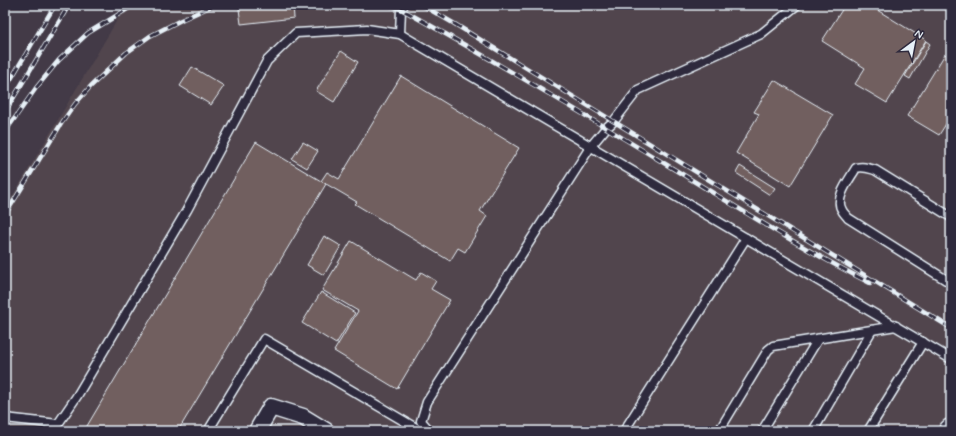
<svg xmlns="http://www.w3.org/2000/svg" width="956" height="436" font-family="Mynerve,sans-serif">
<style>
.built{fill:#51454e}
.building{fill:#715f5e;stroke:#e8f1f8}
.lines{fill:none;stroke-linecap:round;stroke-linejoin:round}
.lane-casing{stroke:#e8f1f8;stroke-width:11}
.street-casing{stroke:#e8f1f8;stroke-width:19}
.primary-casing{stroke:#e8f1f8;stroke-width:25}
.lane{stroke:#2f2a3d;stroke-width:8}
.street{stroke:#2f2a3d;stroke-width:16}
.primary{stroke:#2f2a3d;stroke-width:22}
.rail-casing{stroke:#e8f1f8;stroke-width:4.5}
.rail{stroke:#2f2a3d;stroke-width:3;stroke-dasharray:9;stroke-linecap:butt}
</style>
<rect width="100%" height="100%" fill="#433a47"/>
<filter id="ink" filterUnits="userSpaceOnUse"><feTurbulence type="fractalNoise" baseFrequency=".025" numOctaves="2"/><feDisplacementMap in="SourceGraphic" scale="8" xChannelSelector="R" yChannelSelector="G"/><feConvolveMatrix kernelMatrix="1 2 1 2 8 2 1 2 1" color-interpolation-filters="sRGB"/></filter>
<g filter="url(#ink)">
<path class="built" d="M126,5H951V431H5V209Z"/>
<g class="building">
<path d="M271,5H293L294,18L241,24L239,9Z"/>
<path d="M845,5H869L926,40L887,103L855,84L865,68L822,41Z"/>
<path d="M926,41L930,44L910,79L905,76Z"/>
<path d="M341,51L358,62L334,102L316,91Z"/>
<path d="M945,54L951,58V116L939,135L907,116Z"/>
<path d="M192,67L224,86L211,105L180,86Z"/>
<path d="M401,76L519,148L480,211L487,216L465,252L458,248L450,261L355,204L357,202L321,181L327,172L339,179Z"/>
<path d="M774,80L833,115L790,186L736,153L759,114L754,112Z"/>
<path d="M256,142L326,184L178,431H84Z"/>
<path d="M303,142L318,151L307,168L292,159Z"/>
<path d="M740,166L775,188L770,195L736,173Z"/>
<path d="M324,236L341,246L324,275L307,265Z"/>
<path d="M351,241L416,280L421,272L436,281L431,289L450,300L397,389L334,351L358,311L322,290Z"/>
<path d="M321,292L355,313L336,344L302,323Z"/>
</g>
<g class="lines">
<defs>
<g id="lane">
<path d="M400,34L401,9L404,5"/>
<path d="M951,217L875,170C868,168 863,166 856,168C850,179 834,198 842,210C843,213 846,215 848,218L951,283"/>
<path d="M5,418L58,424L77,396L187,210L267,61L296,33L367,29L400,34L951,359"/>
<path d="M208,431L264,339L421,431"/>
<path d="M430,431L421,421L427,402L591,146L606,128L614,121L638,90L761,34L797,5"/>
<path d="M624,431L746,238"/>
<path d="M719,431L768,350L773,346L896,326"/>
<path d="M762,431L818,339"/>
<path d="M813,431L872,330"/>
<path d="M868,431L923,342"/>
</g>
<path id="street" d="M257,431L271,407L303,417L326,431"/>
<path id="primary" d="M950,431L951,430"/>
</defs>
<use href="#lane" class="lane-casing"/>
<use href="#street" class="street-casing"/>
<use href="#primary" class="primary-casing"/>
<use href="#lane" class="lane"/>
<use href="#street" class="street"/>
<use href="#primary" class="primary"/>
<defs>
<g id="rail">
<path d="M388,5L401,9C493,60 582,113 672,168C737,207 802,249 870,283"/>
<path d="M422,5L453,23L951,328"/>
<path d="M5,89L55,5"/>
<path d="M5,112L69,5"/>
<path d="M5,132L36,88L59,60L88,33L134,5"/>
<path d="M5,215L61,124L75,104L91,86L126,53L150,36L181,20L212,6L216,5"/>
</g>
</defs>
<use href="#rail" class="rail-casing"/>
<use href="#rail" class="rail"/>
</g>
</g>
<rect width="956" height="436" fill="none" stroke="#2f2a3d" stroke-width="20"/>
<rect x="10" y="10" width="936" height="416" fill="none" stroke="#e8f1f8" stroke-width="1.5" filter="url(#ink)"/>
<g transform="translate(914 42) rotate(32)" stroke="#2f2a3d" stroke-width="3" paint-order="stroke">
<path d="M0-3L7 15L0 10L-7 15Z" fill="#e8f1f8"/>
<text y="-6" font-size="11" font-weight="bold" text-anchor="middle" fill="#e8f1f8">N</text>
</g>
</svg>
